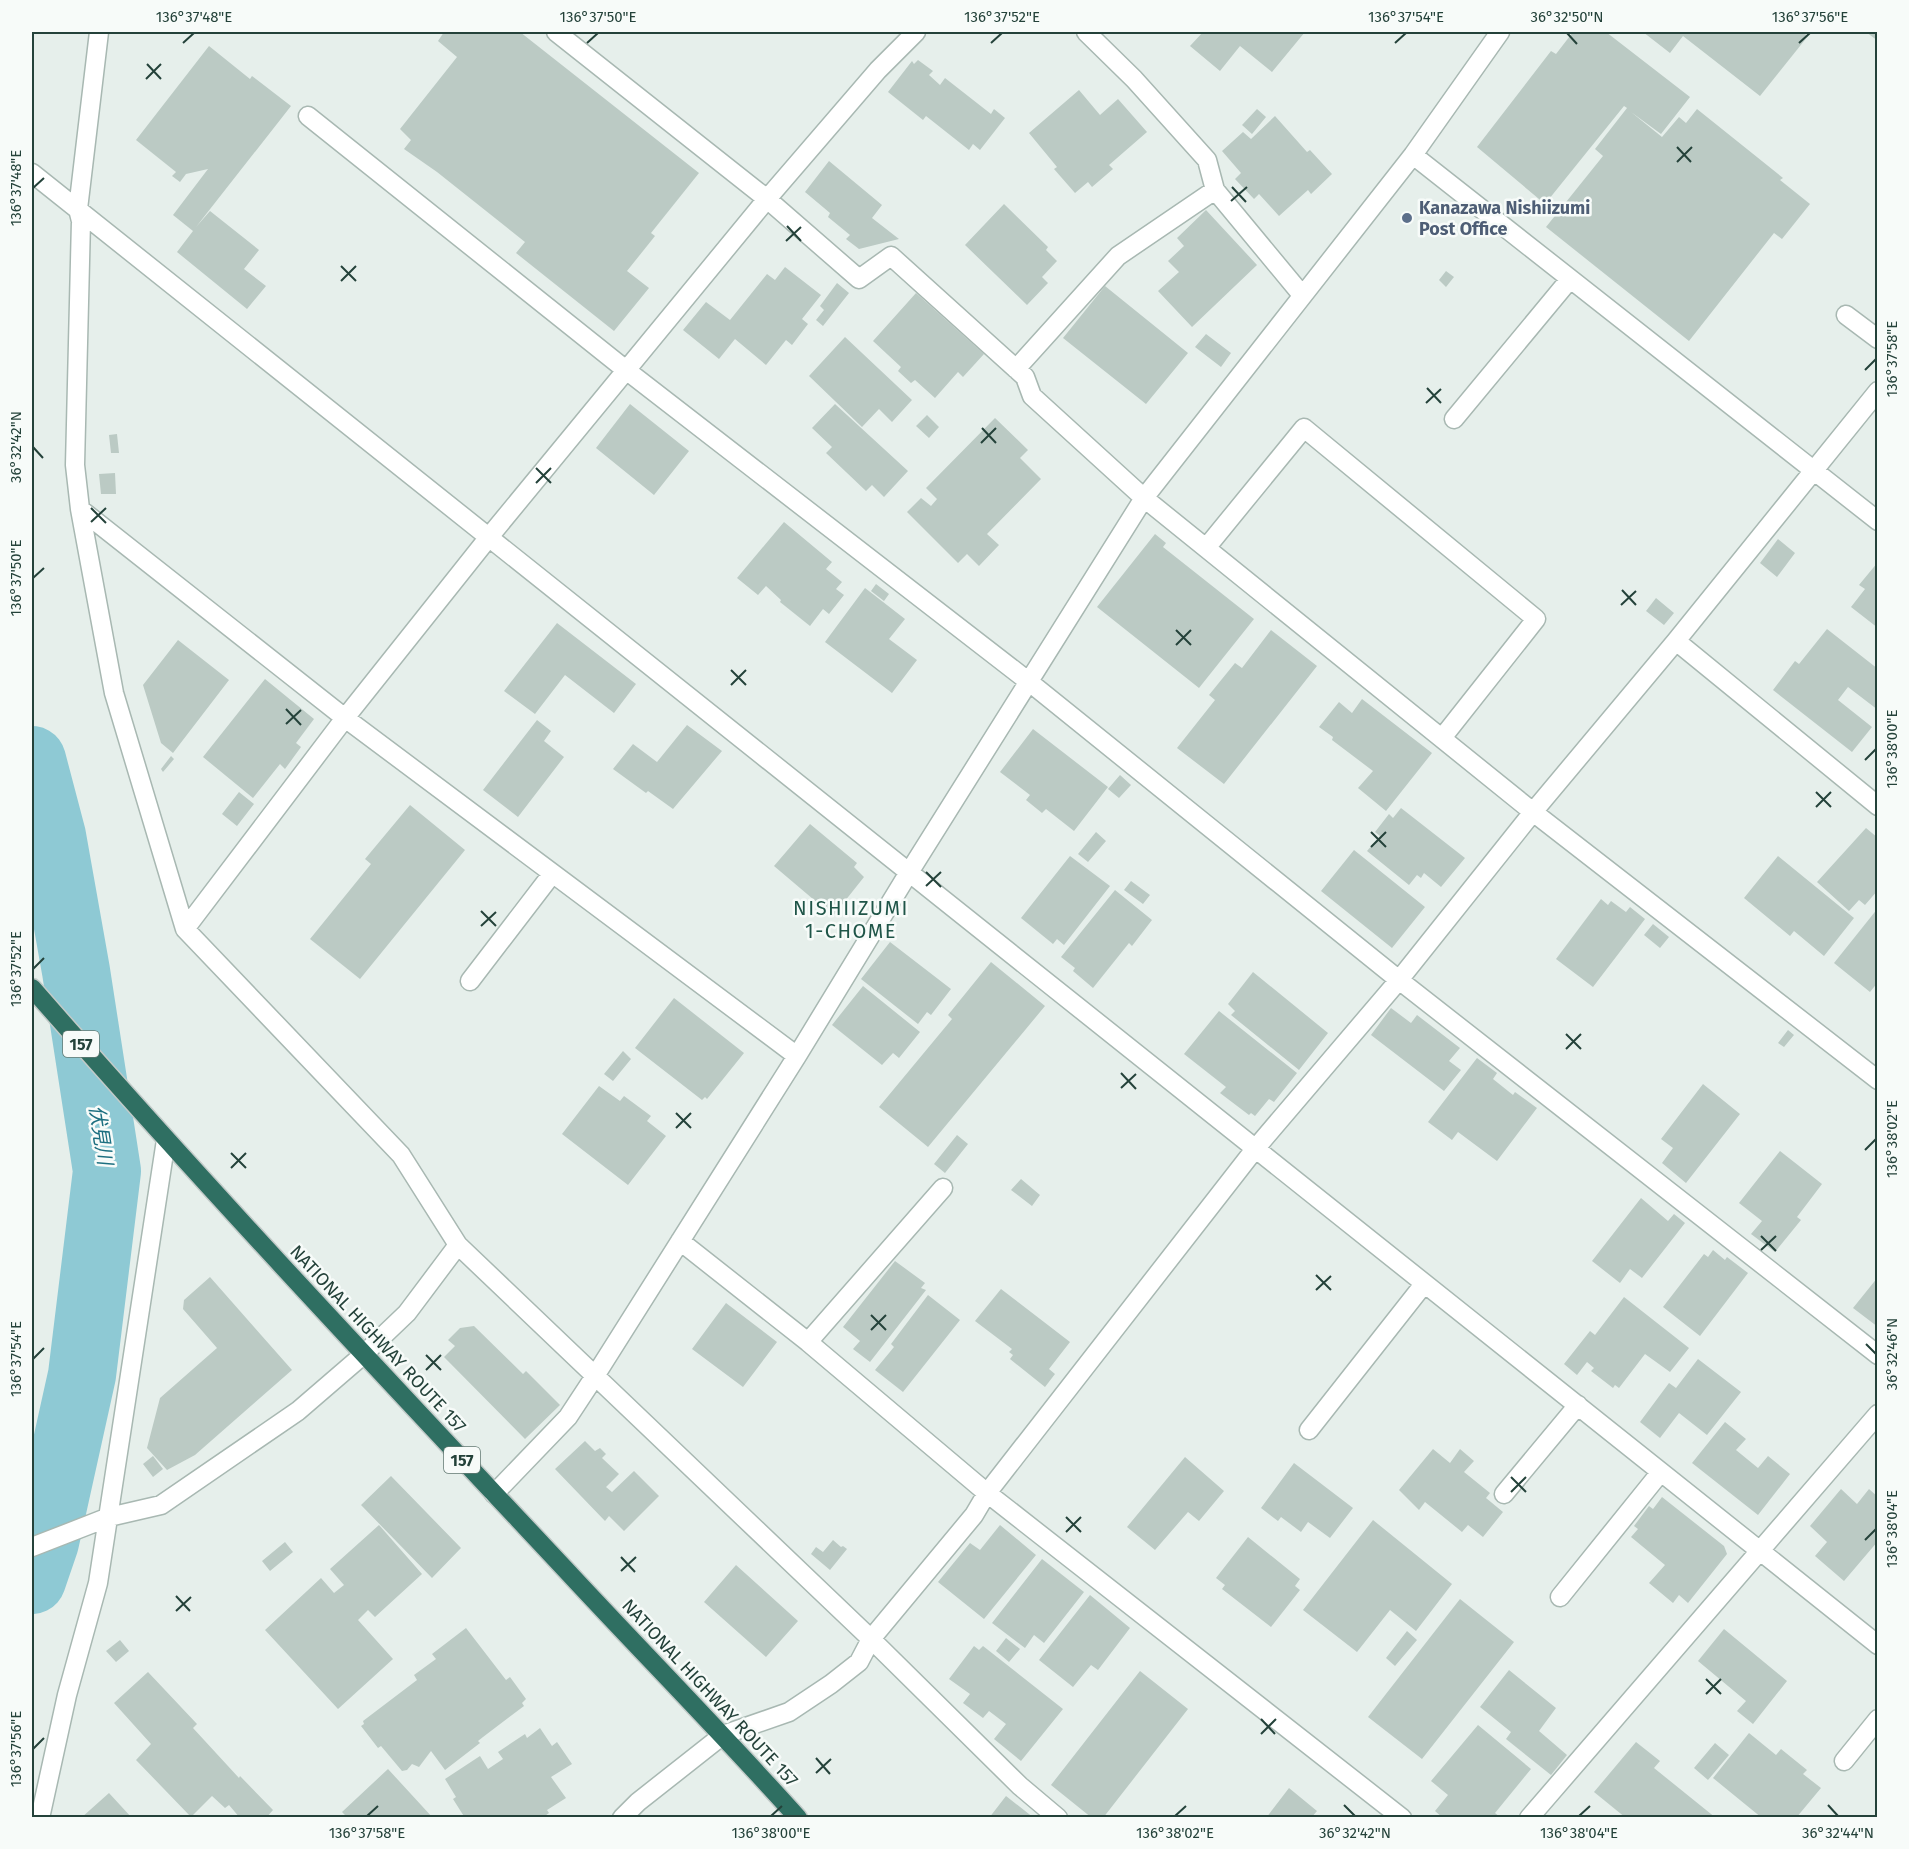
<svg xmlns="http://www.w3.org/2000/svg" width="1909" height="1849" font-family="'Fira Sans','Noto Sans JP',sans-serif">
<rect width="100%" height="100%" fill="#e6efeb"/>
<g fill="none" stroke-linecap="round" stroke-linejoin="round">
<path stroke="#8ec9d4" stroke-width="68" d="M32,760L52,836L76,971L107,1171L82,1375L45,1542L32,1580"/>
</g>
<path fill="#bbcac4" d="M444,32H520L699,173L651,233L655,236L627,271L649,288L614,331L516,253L525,242L437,172L404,149L411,140L400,129L457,57L438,41Z
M1203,32H1305L1272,72L1240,46L1220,71L1190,46Z
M1573,32H1606L1690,97L1661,134L1631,112L1662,137L1679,117L1686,123L1697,109L1783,178L1780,180L1810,204L1782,239L1774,233L1689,341L1546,227L1603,156L1595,149L1627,108L1624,106L1545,204L1477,147L1551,51L1556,54Z
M1643,32H1802L1808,36L1760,96L1683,36L1670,53Z
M1866,32H1878V41Z
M209,46L250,79L252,76L291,106L196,227L210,211L259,250L244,269L266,286L247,309L177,252L193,231L173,215L208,169L186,174L180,182L172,176L176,172L136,140Z
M918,60L933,71L929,75L940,85L945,78L991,114L994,109L1005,118L980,150L973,144L969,150L926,116L923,120L888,92L912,61L914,64Z
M1079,90L1100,115L1118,99L1147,132L1109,165L1113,169L1092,187L1088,182L1075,193L1054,169L1057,167L1029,133Z
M1257,109L1266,117L1252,134L1242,125Z
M1275,116L1307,152L1310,150L1332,174L1311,194L1308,190L1279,216L1259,194L1254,199L1235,179L1241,173L1222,151L1243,132L1251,139Z
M829,161L882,205L872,218L899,239L859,249L846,239L850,235L828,217L830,213L805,192Z
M1004,204L1048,247L1046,250L1057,261L1042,277L1048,283L1027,305L965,245Z
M1206,210L1257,265L1192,327L1158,291L1179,272L1168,261L1184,246L1177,238Z
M785,267L821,295L802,319L808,324L792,345L786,340L766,365L735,339L719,359L683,330L706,302L730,320L767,274L775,280Z
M1446,271L1454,277L1446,287L1439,280Z
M837,283L849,293L823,326L816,320L824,310L820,306Z
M1105,286L1188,353L1146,404L1063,338Z
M916,293L984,354L963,377L958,372L935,398L915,380L911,383L898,371L901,367L873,341Z
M1206,334L1231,353L1221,367L1195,347Z
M845,337L912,400L892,422L879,409L862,427L809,376Z
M630,404L689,451L654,495L596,448Z
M835,404L908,471L884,497L872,485L866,491L826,453L832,447L812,428Z
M927,415L939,427L929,438L916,426Z
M995,418L1028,450L1020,458L1041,479L987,534L999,545L979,566L967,554L958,563L907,512L921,498L931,506L937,499L926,488Z
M117,434L119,453H111L109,435Z
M115,473L116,494H101L99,474Z
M784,522L832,562L826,569L842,582L836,589L844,595L829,614L823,609L810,626L780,602L781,600L766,586L758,595L737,578Z
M1155,534L1166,543L1163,547L1254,619L1199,688L1097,607Z
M1778,539L1795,553L1777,577L1760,563Z
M1878,562V628L1851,607L1865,589L1859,585Z
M876,584L889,594L884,601L871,591Z
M865,588L905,619L889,639L917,660L892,693L825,642Z
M1656,598L1674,613L1664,625L1646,611Z
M557,623L636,684L614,713L565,675L535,714L504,691Z
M1827,629L1878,669V710L1848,687L1838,700L1872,727L1852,752L1773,690L1795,661L1799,664Z
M1271,630L1317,666L1224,784L1177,748L1215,700L1209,695L1235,663L1242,668Z
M178,640L229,680L173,753L161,743L143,685Z
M265,679L314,719L296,743L301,747L285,769L280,764L253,798L203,757Z
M1362,699L1432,753L1386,811L1358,788L1373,771L1332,740L1333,737L1319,727L1339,702L1352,713Z
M537,720L551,731L544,741L564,757L518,817L483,790Z
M687,725L722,751L673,809L648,791L646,793L613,769L633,744L657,762Z
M1033,729L1108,787L1074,831L1046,809L1042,813L1026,800L1030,795L1000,772Z
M171,756L174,759L163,772L161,769Z
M1120,775L1131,785L1119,798L1108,789Z
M239,792L254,804L237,826L222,814Z
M410,805L465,850L360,979L310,939L371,864L365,859Z
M1401,808L1465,858L1441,887L1424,873L1421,878L1417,875L1409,885L1367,851L1380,836L1375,832L1389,814L1393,818Z
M810,824L857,863L854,867L864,877L833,916L774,866Z
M1866,828L1878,838V890L1865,905L1859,900L1849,911L1817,882Z
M1096,832L1106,841L1088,862L1078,854Z
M1354,850L1425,907L1392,948L1321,891Z
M1070,856L1110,886L1064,945L1057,939L1053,944L1021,918Z
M1778,856L1854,918L1824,956L1794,931L1790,936L1744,898Z
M1131,881L1150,895L1143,904L1124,890Z
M1115,890L1152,920L1132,946L1129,943L1093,988L1073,971L1075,968L1061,957Z
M1601,899L1608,905L1611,901L1626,912L1630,907L1645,919L1593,987L1556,959Z
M1878,908V982L1870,992L1834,963Z
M1653,924L1669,937L1660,948L1644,935Z
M890,942L951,989L931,1015L927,1012L918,1024L861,979Z
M991,962L1045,1006L928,1147L879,1107L952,1019L948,1015Z
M1253,972L1328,1033L1299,1070L1231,1015L1235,1011L1228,1004Z
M863,986L920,1032L899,1058L893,1053L882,1065L832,1025Z
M674,998L744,1053L707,1099L705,1097L702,1100L635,1048Z
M1391,1008L1411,1023L1417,1015L1460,1048L1449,1061L1461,1070L1444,1091L1371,1035Z
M1219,1011L1297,1073L1274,1102L1269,1099L1255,1116L1251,1113L1249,1115L1220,1093L1226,1087L1184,1054Z
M1788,1030L1794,1035L1784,1047L1778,1043Z
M623,1051L631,1059L613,1081L604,1074Z
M1477,1058L1497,1073L1493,1079L1513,1095L1515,1092L1537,1108L1497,1161L1458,1132L1452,1140L1428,1122Z
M1703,1084L1740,1114L1686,1183L1662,1163L1673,1148L1661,1139Z
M599,1086L620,1101L624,1096L651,1116L647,1121L666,1136L628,1185L562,1134Z
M957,1135L968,1144L945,1173L934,1164Z
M1780,1151L1822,1184L1797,1217L1801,1220L1775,1252L1751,1234L1762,1221L1739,1203Z
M1021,1179L1040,1195L1032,1206L1011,1190Z
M1641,1198L1668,1221L1674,1214L1685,1223L1642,1278L1630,1269L1620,1283L1592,1261Z
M1713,1250L1725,1260L1727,1257L1748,1273L1700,1336L1663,1307L1704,1254L1708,1257Z
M895,1261L925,1283L921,1288L926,1290L870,1362L853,1349L860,1341L843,1327Z
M210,1277L292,1370L195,1455L167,1470L147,1448L160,1398L217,1348L183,1309L184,1300Z
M1878,1277V1327L1853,1308Z
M1001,1289L1070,1342L1049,1369L1055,1374L1045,1387L1010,1359L1013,1355L1009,1352L1012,1349L975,1321Z
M928,1295L960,1320L903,1392L875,1370L894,1347L891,1344Z
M1624,1297L1689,1348L1670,1372L1645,1354L1619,1388L1615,1385L1613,1388L1591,1371L1594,1368L1587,1362L1577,1375L1564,1364L1590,1331L1595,1335Z
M726,1303L777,1342L743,1387L692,1349Z
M474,1326L523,1374L526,1371L560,1405L525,1439L444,1357L455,1346L448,1340L460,1328Z
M1698,1359L1741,1392L1707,1435L1679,1413L1660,1438L1640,1422L1669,1383L1676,1388Z
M1725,1422L1746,1439L1736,1450L1758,1468L1768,1456L1790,1474L1758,1515L1692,1463Z
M585,1441L595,1451L600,1448L606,1454L602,1458L619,1474L606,1487L612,1492L634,1471L659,1496L624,1531L609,1516L605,1521L555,1469Z
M1433,1449L1450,1463L1460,1449L1474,1461L1464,1472L1490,1493L1486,1498L1503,1512L1483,1537L1468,1525L1462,1532L1425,1502L1419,1510L1399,1490Z
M153,1456L163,1469L153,1477L143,1464Z
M1185,1457L1224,1491L1199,1521L1188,1512L1155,1550L1127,1527Z
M1294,1463L1353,1508L1330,1538L1308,1522L1301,1532L1281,1517L1278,1521L1261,1508Z
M391,1476L461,1548L432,1578L361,1505Z
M1841,1489L1857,1504L1869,1489L1878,1497V1541L1844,1581L1815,1556L1827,1542L1810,1526Z
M1662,1497L1724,1546L1727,1554L1688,1603L1679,1595L1673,1603L1649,1583L1665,1565L1631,1537L1638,1529L1634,1526L1649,1506L1653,1509Z
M1373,1520L1452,1584L1416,1631L1390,1610L1357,1652L1303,1610Z
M379,1525L422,1574L375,1617L368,1610L358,1620L393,1659L338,1709L265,1630L321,1578L334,1593L344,1585L330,1569Z
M1000,1525L1036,1555L984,1619L938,1582L970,1543L980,1550Z
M1248,1537L1300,1579L1295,1586L1300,1590L1271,1627L1222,1589L1225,1585L1216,1578Z
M833,1540L841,1547L843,1546L847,1549L830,1570L811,1554L816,1547L823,1552Z
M285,1542L293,1552L270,1571L262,1561Z
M1042,1559L1084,1592L1044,1643L1034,1635L1025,1648L992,1623Z
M736,1565L798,1621L766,1657L704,1602Z
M1090,1595L1130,1628L1098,1670L1091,1665L1073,1687L1039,1660Z
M1460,1599L1514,1642L1422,1759L1368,1717Z
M466,1628L506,1680L510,1677L526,1699L522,1703L524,1706L483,1737L478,1741L480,1743L445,1770L431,1751L419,1767L412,1764L407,1770L402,1771L381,1746L378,1748L361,1726L364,1724L363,1721L417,1680L414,1675L436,1659L432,1654Z
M1724,1629L1787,1681L1753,1724L1737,1711L1746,1701L1698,1661Z
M1407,1631L1417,1640L1395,1666L1386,1658Z
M1006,1638L1020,1649L1009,1662L996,1651Z
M120,1640L129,1651L116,1662L106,1651Z
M974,1646L979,1650L983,1646L1063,1709L1021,1761L994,1739L1006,1724L989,1711L983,1718L963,1703L970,1694L949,1679Z
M1509,1670L1556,1708L1539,1731L1567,1755L1551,1775L1506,1739L1511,1732L1480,1707Z
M1140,1671L1188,1709L1103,1818H1092L1051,1785Z
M148,1672L197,1724L193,1728L239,1778L240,1776L273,1810L266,1818H240L229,1805L225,1808L212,1796L191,1817L136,1760L151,1744L114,1703Z
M1478,1725L1531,1769L1495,1813L1501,1818H1443L1435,1811L1448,1795L1431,1781Z
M540,1728L552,1746L557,1742L572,1764L551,1777L566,1798L547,1810L549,1813L542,1818H465L453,1799L456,1797L445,1779L480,1756L488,1769L503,1759L498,1752L525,1734L527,1738Z
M1749,1733L1776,1755L1781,1749L1807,1770L1803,1774L1821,1788L1796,1818H1762L1713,1778Z
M1636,1742L1660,1761L1654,1768L1716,1818H1626L1594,1792Z
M1715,1743L1729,1755L1708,1780L1694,1768Z
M388,1769L433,1818H348L342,1812Z
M1289,1788L1317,1811L1311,1818H1266Z
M109,1793L132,1818H81Z
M1006,1796L1034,1818H989Z"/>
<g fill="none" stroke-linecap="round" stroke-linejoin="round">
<defs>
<path id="minor" d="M99,32L78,209L81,221L75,465L80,509L114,693L185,929
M556,32L767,199L859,279L891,256L1025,377L1032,396L1144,498L1533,812L1878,1080
M916,32L878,70L767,199L489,537L345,718L185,929L401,1155L458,1245L871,1639L1020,1786L1058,1818
M1086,32L1134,79L1207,160L1215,190L1302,295
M308,116L626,370L1028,681L1399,980L1878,1355
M1413,155L1878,521
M32,173L1878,1645
M1846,315L1878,339
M1016,369L1118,256L1215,190
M1454,419L1570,279
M80,509L345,718L797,1056
M1206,548L1304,428L1536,619L1442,738
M1676,641L1878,806
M470,981L552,874
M680,1241L808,1342L987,1493L1402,1818
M808,1342L943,1188
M1309,1430L1424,1284
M494,1494L568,1417L595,1376L797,1056L908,874L1144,498L1413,155L1500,32
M1504,1494L1578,1405
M32,1547L109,1517L161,1505L298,1411L363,1355L407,1313L458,1245
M1560,1597L1660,1473
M1844,1761L1878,1719
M40,1818L67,1695L98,1583L166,1140
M622,1818L638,1802L723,1735L789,1712L831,1684L859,1662L871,1639L974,1515L987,1493L1255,1149L1399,980L1533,812L1676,641L1878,391
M1529,1818L1878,1414"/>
<path id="highway" d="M32,988C205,1186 385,1377 565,1569C642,1652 722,1733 798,1818"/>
</defs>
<use href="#minor" stroke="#a8b8b2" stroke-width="21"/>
<use href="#highway" stroke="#c2cac8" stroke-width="21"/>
<use href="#minor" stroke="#fff" stroke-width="18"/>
<use href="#highway" stroke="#2f6f62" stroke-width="18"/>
</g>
<path fill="none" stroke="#24423a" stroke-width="2" d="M1567,33L1577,44M183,43L194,33M587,43L598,33M991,43L1002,33M1395,43L1406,33M1799,43L1810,33M147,64L161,79M146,79L161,64M1677,147L1691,162M1677,162L1692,147M1232,187L1246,202M33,188L44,178M1231,201L1247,187M787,226L801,241M786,241L801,227M341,266L356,281M341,281L356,266M1865,370L1876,359M1427,388L1441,403M1426,403L1441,389M982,428L996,443M981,443L996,428M33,447L43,458M536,468L551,483M536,483L551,468M91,508L106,523M91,522L106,508M33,578L44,568M1622,590L1636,605M1621,605L1636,591M1176,630L1191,645M1176,645L1191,630M731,670L746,685M731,685L746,670M286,709L301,725M286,724L301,710M1865,760L1876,749M1816,792L1831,807M1816,807L1831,792M1371,832L1386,847M1371,847L1386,832M926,872L941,887M926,886L941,872M481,911L496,926M481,926L496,912M33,969L44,958M1566,1034L1581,1049M1566,1049L1581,1034M1121,1073L1136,1089M1121,1088L1136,1074M676,1113L691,1128M676,1128L691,1113M1865,1150L1876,1139M231,1153L246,1168M231,1168L246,1153M1761,1236L1776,1251M1761,1250L1776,1236M1316,1275L1331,1290M1316,1290L1331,1276M871,1315L886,1330M871,1330L886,1315M1866,1344L1876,1354M426,1355L441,1370M33,1359L44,1348M426,1370L441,1355M1511,1477L1526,1492M1511,1492L1526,1477M1066,1517L1081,1532M1066,1532L1081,1517M1865,1540L1876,1529M621,1557L635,1572M621,1571L636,1557M176,1596L190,1611M176,1611L191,1597M1706,1679L1721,1694M1706,1694L1721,1679M1261,1719L1275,1734M1261,1734L1276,1719M33,1749L44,1738M816,1758L830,1774M816,1773L831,1759M1344,1805L1355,1816M1828,1805L1838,1816M367,1816L378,1806M771,1816L782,1806M1175,1816L1186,1806M1579,1816L1590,1806"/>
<circle fill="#5c6f8a" stroke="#f7fbf9" stroke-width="2" cx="1407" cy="218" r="6"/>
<g text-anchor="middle" stroke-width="5" stroke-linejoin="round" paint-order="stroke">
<g fill="#f7fbf9" stroke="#637a73" stroke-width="1.5">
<rect x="63" y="1031" width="36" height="26" rx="4.5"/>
<rect x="444" y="1447" width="36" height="26" rx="4.5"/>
</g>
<g font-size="16" font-weight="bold" fill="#24423a">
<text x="81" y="1050">157</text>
<text x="462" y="1466">157</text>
</g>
<g font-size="18" font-weight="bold" fill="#4e5e75" stroke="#f7fbf9" text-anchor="start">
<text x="1419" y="214">Kanazawa Nishiizumi<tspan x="1419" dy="21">Post Office</tspan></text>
</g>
<g font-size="18" fill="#24423a" stroke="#f7fbf9">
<text transform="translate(378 1339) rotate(47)" y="6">NATIONAL HIGHWAY ROUTE 157</text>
<text transform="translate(710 1693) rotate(47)" y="6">NATIONAL HIGHWAY ROUTE 157</text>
</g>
<g font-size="20" letter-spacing="1.5" fill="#1f5548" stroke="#f7fbf9">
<text x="851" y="915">NISHIIZUMI<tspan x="851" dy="23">1-CHOME</tspan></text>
</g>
<g font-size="20" font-style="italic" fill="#1c6f80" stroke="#f7fbf9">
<text transform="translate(101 1135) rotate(81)" y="7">伏見川</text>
</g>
</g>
<rect width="1909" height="1849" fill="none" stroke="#f7fbf9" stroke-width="66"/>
<rect x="33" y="33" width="1843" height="1783" fill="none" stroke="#24423a" stroke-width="2"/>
<g font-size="15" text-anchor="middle" fill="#24423a">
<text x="194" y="22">136°37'48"E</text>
<text x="598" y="22">136°37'50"E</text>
<text x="1002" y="22">136°37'52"E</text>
<text x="1406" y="22">136°37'54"E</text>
<text x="1567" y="22">36°32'50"N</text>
<text x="1810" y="22">136°37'56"E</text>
<text transform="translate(16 188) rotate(-90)" y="5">136°37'48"E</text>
<text transform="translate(1892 359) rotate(-90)" y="5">136°37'58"E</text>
<text transform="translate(16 447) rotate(-90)" y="5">36°32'42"N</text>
<text transform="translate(16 578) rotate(-90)" y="5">136°37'50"E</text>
<text transform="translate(1892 749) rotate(-90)" y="5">136°38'00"E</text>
<text transform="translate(16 969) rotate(-90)" y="5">136°37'52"E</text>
<text transform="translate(1892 1139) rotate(-90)" y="5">136°38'02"E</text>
<text transform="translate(1892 1354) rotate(-90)" y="5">36°32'46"N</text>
<text transform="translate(16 1359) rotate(-90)" y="5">136°37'54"E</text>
<text transform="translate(1892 1529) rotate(-90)" y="5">136°38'04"E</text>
<text transform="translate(16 1749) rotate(-90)" y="5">136°37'56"E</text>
<text x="367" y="1838">136°37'58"E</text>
<text x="771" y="1838">136°38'00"E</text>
<text x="1175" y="1838">136°38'02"E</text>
<text x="1355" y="1838">36°32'42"N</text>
<text x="1579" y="1838">136°38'04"E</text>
<text x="1838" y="1838">36°32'44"N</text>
</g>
</svg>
